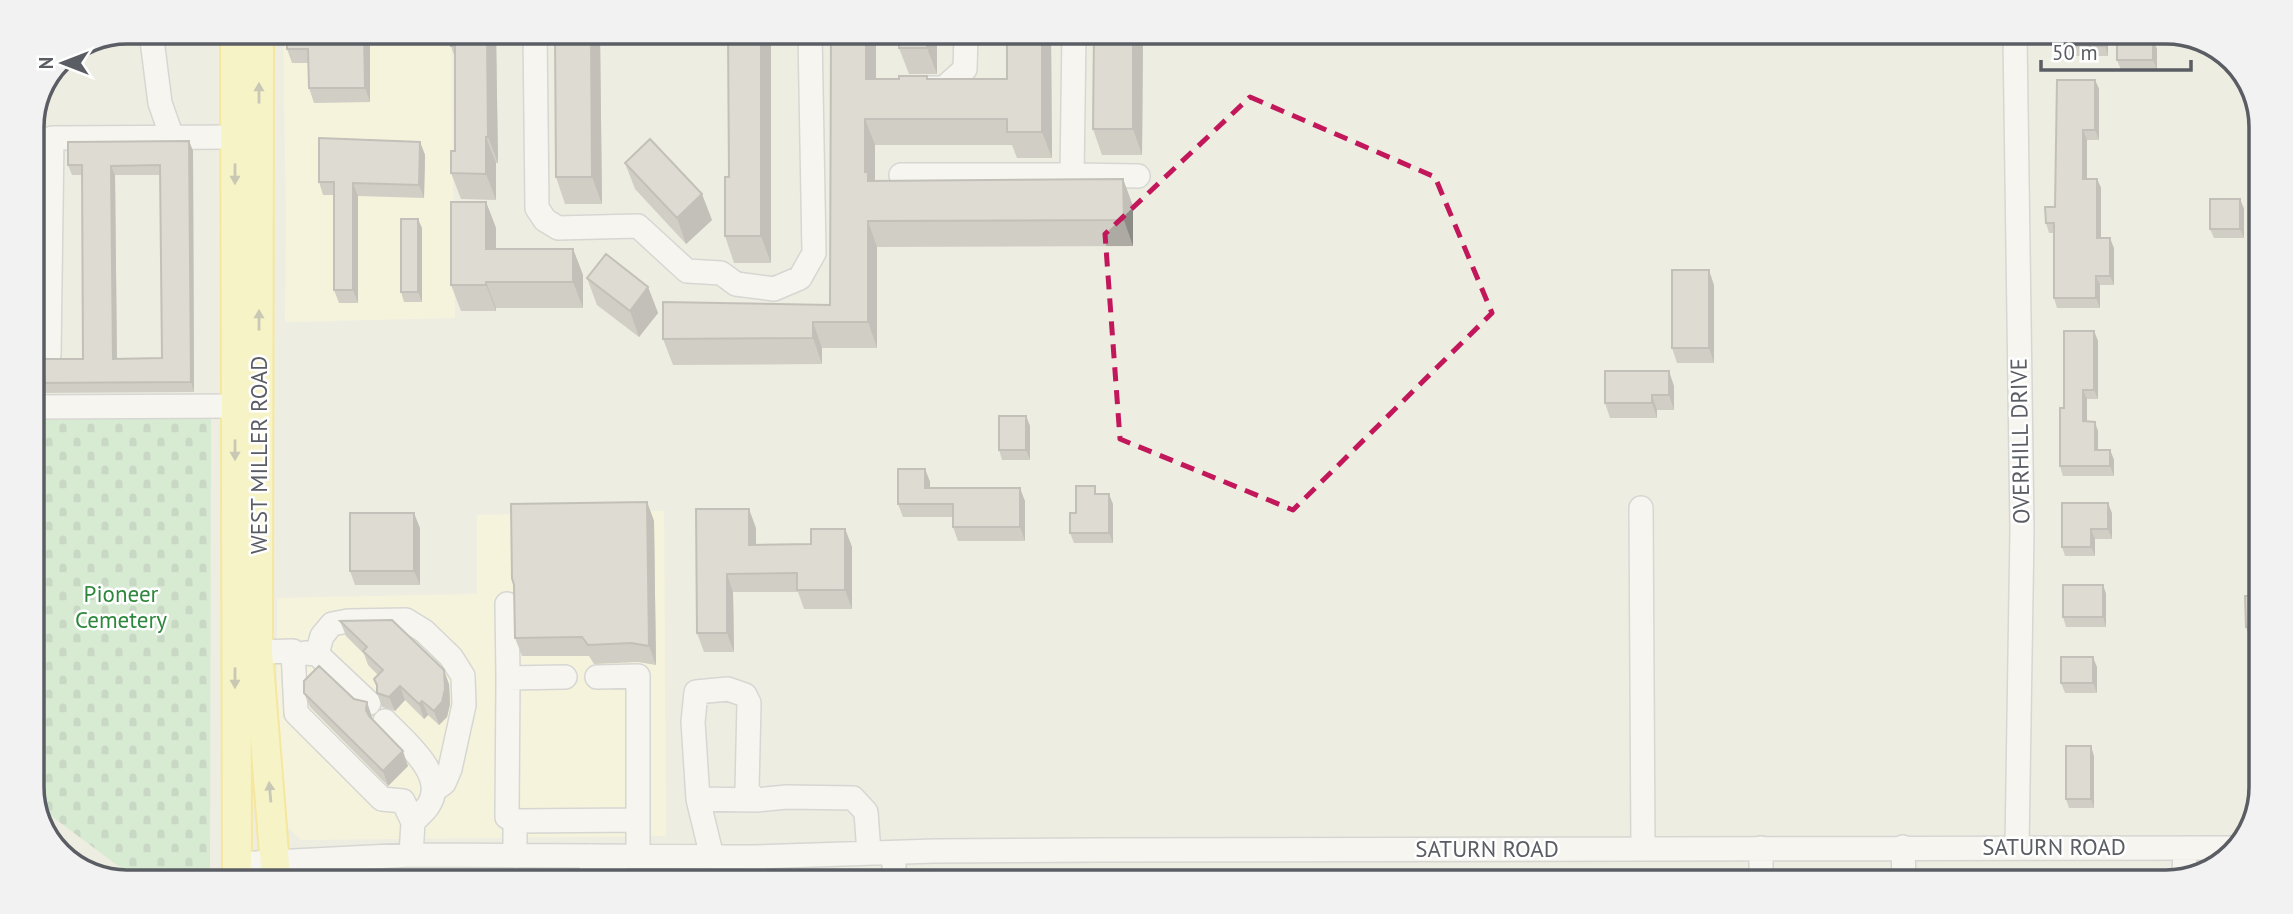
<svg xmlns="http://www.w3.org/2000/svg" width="2293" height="914" font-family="'PT Sans',sans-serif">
<defs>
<pattern id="cemetery-stones" width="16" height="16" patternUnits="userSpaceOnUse" patternTransform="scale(1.75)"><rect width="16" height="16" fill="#bbe8c0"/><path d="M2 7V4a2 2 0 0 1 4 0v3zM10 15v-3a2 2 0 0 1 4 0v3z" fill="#9bbfa0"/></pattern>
</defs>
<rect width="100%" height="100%" fill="#eeede1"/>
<path fill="#fffad5" d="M283,32H451L455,318L285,322L286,220Z
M664,511L666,836L301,840L277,817V598L477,594V515Z
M491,876L621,879L305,878V877Z"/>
<path fill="url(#cemetery-stones)" d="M211,416L210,878L133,877L35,804L32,794V420Z"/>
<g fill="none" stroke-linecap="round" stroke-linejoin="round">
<defs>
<path id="minor" d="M151,32L160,103L172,137
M535,33L537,208L545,220L558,228L638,226L687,271L721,273L736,284L774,289L800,278L814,253L810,33
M2015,36L2022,530L2017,847
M927,88H944L965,69L966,34
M901,175H1072L1074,34
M1072,175L1138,176
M32,356L49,355L52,138L235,137
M32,407L235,406
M1641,508L1643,848
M507,604L508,678
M258,652L293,651L296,713L382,799L403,801L413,822L411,855
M305,653L317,654L369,703
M317,654L322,636L332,624L348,621L406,620L424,631L451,657L463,676L464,705L450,769L444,783L433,791
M597,677L638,676V856
M385,721C404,741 449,776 428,806C424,812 417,817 413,822
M698,799L756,800
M515,821L638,820
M1903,847L1904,882
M1761,848V881
M894,853V879
M515,856V821L507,817L508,678L565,677
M591,856V879
M614,856V879
M712,857L698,799L693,722L696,692L728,689L745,695L749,703L747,790L756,800L787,797L853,798L866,812L869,853
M754,857L755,879
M236,864L411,855L754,857L934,851L1099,850L2234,848
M2184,877L2185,849"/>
<path id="major" d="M235,32L237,878
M259,32L258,652L276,878"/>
</defs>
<use href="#minor" stroke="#b9bbc1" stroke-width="26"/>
<use href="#major" stroke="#fcdf4c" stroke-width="32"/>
<use href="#minor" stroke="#fff" stroke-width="23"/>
<use href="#major" stroke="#fffba5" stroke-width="28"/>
</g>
<path fill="#adaaa3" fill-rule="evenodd" d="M451,32H496L498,163H496V200L461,199L451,173L455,151V58L451,46Z
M552,33H600L602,204H565L556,177L555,37H553Z
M771,33V263H734L725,236L729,177Z
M831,33L937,34V74H909L899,48V44H876V79H1007V34H1051L1052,158H1017L1012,145H875V181L1123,179L1133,206V246L877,247V348H822V364L673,365L663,339L830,305Z
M1094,34H1143L1142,155H1102L1093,129Z
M2108,36V56H2065L2061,46Z
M2153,39L2157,49V70H2121L2117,60Z
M370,40V102L314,103L309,88V63H292L287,49Z
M2095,80L2099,89V140H2087V179H2097L2101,188V238L2114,248V285H2100V308H2057L2054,298V233H2049L2046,223L2055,207Z
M189,141L193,151L194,392L32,393V359H83L82,175H72L68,165ZM115,175H160L162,358L117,359Z
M420,142L425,155L424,198L358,196V303H339L334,290V195H323L319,182Z
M625,163L712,220L686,244L635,189Z
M2240,199L2244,209V238H2214L2210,229Z
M486,202L496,228V249H573L583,275V308H496V311H461L451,285Z
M422,228V302H404L401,292Z
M587,278L648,287L658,313L639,337L597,305Z
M1714,285V363H1677L1672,348Z
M2094,331L2098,341V399H2087V421L2098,431V450H2110L2114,460V476H2063L2060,466L2064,408Z
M1674,386V410H1657V418H1610L1605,403Z
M1026,416L1030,426V460H1002L999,450Z
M925,469L930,482V488L1025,501V541H958L953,527V517H903L898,504Z
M1098,494L1113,504V543H1074L1070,533L1076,513Z
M647,502L654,521L656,665L638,662L594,664L589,656H522L515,638Z
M696,509L756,528V544H811L845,529L852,547V609H804L798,592H733L734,652H704L697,633Z
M2112,513V539H2095V556H2065L2062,547Z
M420,528V585H355L350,571Z
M2103,585L2106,594V627H2066L2063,617Z
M2258,596V637H2249L2246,627Z
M340,621L449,684L450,704L447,717L439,725L428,715L424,719L405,700L395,711L382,707L377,693V688L374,679L378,675L368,665L364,654L346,636Z
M2097,667V693H2065L2061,683Z
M304,693L372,717V718L408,766L388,786L310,707Z
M2094,756V808H2069L2066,799Z"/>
<path fill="#8d8b85" d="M364,32H367L370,40V102L365,88Z
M487,32H496L498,163L488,137Z
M591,33H600L602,204L592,177Z
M761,33H771V263L761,236Z
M866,33H872L876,44V106L866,79Z
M927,33L937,34V74L927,48Z
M1042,34H1051L1052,158L1042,132Z
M1133,34H1143L1142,155L1133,129Z
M2105,36H2108V56L2105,46Z
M2153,39L2157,49V70L2153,60Z
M2095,80L2099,89V140L2095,130Z
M865,119L875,145V192L877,207L865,172Z
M2083,130L2087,140V188L2083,179Z
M486,137L496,163V200L486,174Z
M189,141L193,151L194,392L191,382Z
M420,142L425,155L424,198L419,185Z
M111,166L115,175L117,369L113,359Z
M1123,179L1133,206V246L1124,220Z
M2097,179L2101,188V248L2097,238Z
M353,183L358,196V303L353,290Z
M702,194L712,220L686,244L677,218Z
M2240,199L2244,209V238L2240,229Z
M486,202L496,228V275L486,249Z
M418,219L422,228V302L418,292Z
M868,221L877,247V348L868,322Z
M2110,238L2114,248V285L2110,276Z
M573,249L583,275V308L573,282Z
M1709,270L1714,285V363L1709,348Z
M2096,276L2100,285V308L2096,298Z
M486,282L496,308V311L486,285Z
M648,287L658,313L639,337L630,311Z
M813,322L822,348V364L813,338Z
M2094,331L2098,341V399L2094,390Z
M1669,371L1674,386V410L1669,395Z
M2083,390L2087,399V431L2083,421Z
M1652,395L1657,410V418L1652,403Z
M1026,416L1030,426V460L1026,450Z
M2095,422L2098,431V460L2095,450Z
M2110,450L2114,460V476L2110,466Z
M925,469L930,482V501L925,488Z
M1020,488L1025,501V541L1020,527Z
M1109,494L1113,504V543L1109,533Z
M647,502L654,521L656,665L649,646Z
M2108,503L2112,513V539L2108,529Z
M749,509L756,528V563L749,545Z
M414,513L420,528V585L414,571Z
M845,529L852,547V609L845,590Z
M2091,529L2095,539V556L2091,547Z
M727,574L733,592L734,652L727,633Z
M2103,585L2106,594V627L2103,617Z
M2093,657L2097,667V693L2093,683Z
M444,670L449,684L450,704L447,717L439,725L434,711Z
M400,686L405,700L395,711L389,697Z
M422,701L428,715L424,719L419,704Z
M367,702L372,717L371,724L366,710Z
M2091,746L2094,756V808L2091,799Z
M403,751L408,766L388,786L383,771Z"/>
<path fill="#c9c6be" stroke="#8d8b85" stroke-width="2" fill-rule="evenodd" d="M287,32H364L365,88H309L308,49H287Z
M451,32H487L488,137H486V174L451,173V151H455V46H451Z
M555,33H591L592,177H556Z
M728,33H761V236H725V177H729Z
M831,33H866V79H899V76H927V79H1007V34H1042V132H1007V119H865V172H868V181L1123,179L1124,220L868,221V322H813V338L663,339V302L830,305Z
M899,33H927V48H899Z
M1094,34H1133V129H1093Z
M2061,36H2105V46H2061Z
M2117,39H2153V60H2117Z
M2057,80H2095V130H2083V179H2097V238H2110V276H2096V298H2054V223H2046L2045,207H2055Z
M319,138L420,142L419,185L353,183V290H334V182H319Z
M650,139L702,194L677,218L625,163Z
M189,141L191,382L32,383V359H83L82,165H68V142ZM160,165L162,358L113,359L111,166Z
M2259,157H2261V185H2259Z
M2210,199H2240V229H2210Z
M451,202H486V249H573V282H486V285H451Z
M401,219H418V292H401Z
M606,254L648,287L630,311L587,278Z
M1672,270H1709V348H1672Z
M2064,331H2094V390H2083V421L2095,422V450H2110V466H2060V408H2064Z
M1605,371H1669V395H1652V403H1605Z
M999,416H1026V450H999Z
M898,469H925V488H1020V527H953V504H898Z
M1076,486H1095V494H1109V533H1070V513H1076Z
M647,502L649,646L631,643L588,645L582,637L515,638L514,585L512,578L511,504Z
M2062,503H2108V529H2091V547H2062Z
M696,509H749V545L811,544V529H845V590H797V573L727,574V633H697Z
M350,513H414V571H350Z
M2063,585H2103V617H2063Z
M2245,596H2258V627H2246Z
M392,620L444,670L445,689L442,702L434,711L422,701L419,704L400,686L389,697L377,693V685L374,679L383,670L363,651L367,647L340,621Z
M2061,657H2093V683H2061Z
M319,666L354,699L367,702L366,710L369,716L403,751L383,771L304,693V681Z
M2066,746H2091V799H2066Z"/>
<defs><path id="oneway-solid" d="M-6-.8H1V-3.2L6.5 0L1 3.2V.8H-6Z" transform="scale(1.75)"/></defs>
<g fill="#9c9c7d">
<use href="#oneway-solid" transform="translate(259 93) rotate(-90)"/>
<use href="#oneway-solid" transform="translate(235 174) rotate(90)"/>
<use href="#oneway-solid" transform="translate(259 320) rotate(-90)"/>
<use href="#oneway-solid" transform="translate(235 450) rotate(90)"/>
<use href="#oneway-solid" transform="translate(235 678) rotate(90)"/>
<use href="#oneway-solid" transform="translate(270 792) rotate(-95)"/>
</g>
<path d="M0 0H2293V914H0ZM1250,97L1435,177L1492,313L1293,510L1120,439L1105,234Z" fill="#eeede1" fill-opacity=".55" fill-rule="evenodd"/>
<path fill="none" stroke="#c2185b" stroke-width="5" stroke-dasharray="14 9" stroke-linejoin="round" d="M1250,97L1435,177L1492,313L1293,510L1120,439L1105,234Z"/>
<g text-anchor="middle" stroke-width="5" stroke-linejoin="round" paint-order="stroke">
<g font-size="23" fill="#5a5d63" stroke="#fff">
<text transform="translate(2020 441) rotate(-91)" y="8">OVERHILL DRIVE</text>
<text transform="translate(259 455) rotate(-90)" y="8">WEST MILLER ROAD</text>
<text x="2054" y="855">SATURN ROAD</text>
<text x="1487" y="857">SATURN ROAD</text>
</g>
<g font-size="23" fill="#2e873c" stroke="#fff">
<text x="121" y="602">Pioneer<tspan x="121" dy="26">Cemetery</tspan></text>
</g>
</g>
<path d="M0 0H2293V914H0ZM127 44H2166A83 83 0 0 1 2249 127V787A83 83 0 0 1 2166 870H127A83 83 0 0 1 44 787V127A83 83 0 0 1 127 44Z" fill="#f2f2f3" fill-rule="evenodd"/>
<path fill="none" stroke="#5a5d63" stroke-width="3.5" d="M127 44H2166A83 83 0 0 1 2249 127V787A83 83 0 0 1 2166 870H127A83 83 0 0 1 44 787V127A83 83 0 0 1 127 44Z"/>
<g transform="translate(63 63) rotate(270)" stroke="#ffffff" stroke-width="5" paint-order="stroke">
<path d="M0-5L12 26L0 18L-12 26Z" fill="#5a5d63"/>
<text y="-10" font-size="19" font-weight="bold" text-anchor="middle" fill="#5a5d63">N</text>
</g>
<path d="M2041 60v10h150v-10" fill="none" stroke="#5a5d63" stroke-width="3.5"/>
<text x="2052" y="60" font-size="21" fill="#5a5d63" stroke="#ffffff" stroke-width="5" paint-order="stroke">50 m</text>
</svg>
